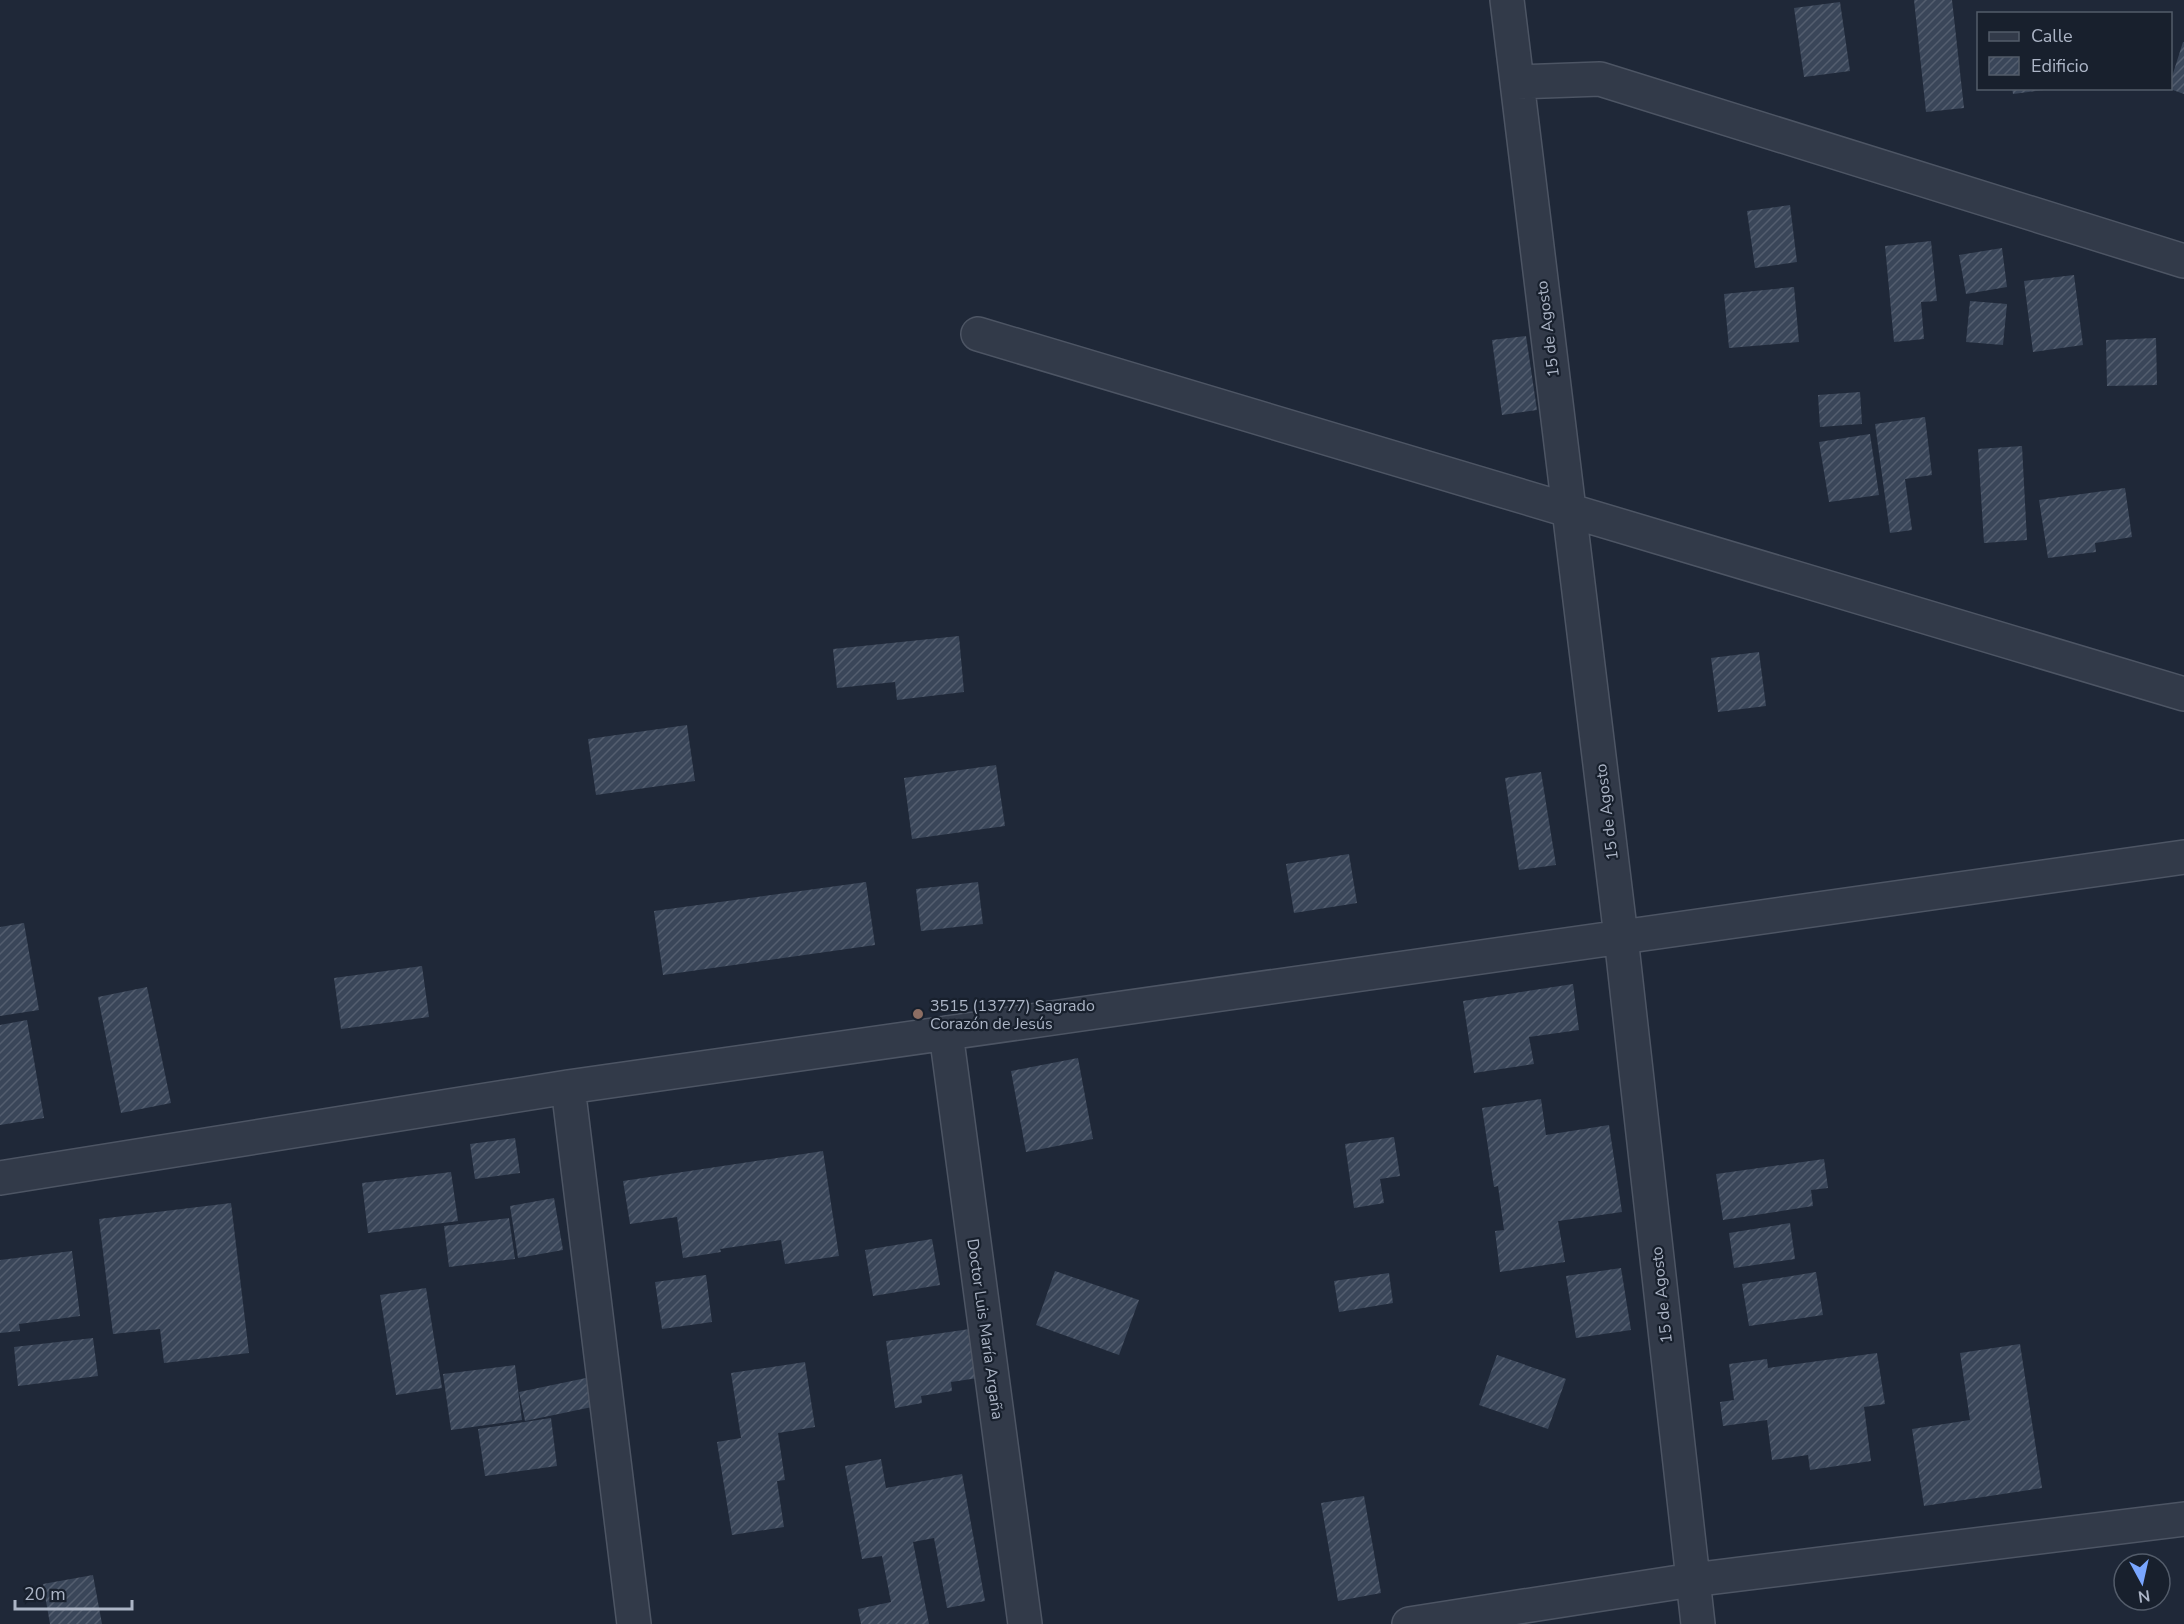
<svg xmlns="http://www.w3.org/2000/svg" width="2184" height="1624" font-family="'Nunito Sans',sans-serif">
<defs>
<pattern id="building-hatch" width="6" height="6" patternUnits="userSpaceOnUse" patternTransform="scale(1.5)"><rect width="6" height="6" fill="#3a4659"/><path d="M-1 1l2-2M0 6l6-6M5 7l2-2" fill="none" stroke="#545e6f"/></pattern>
</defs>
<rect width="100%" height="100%" fill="#1f2838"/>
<path fill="url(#building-hatch)" d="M1914,0H1952L1964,108L1926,112Z
M1840,2L1850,71L1804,77L1794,8Z
M2183,42H2184V94L2170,89V83Z
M2012,88H2044V90L2013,94Z
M1790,205L1797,262L1755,268L1747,211Z
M1931,241L1937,301L1921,302L1924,339L1894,342L1885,246Z
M2002,248L2007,287L1966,294L1959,255Z
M2074,275L2083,345L2033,352L2024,281Z
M1794,287L1799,342L1729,348L1724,294Z
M1970,301L2007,304L2003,345L1966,342Z
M1526,336L1537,410L1502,415L1492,340Z
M2156,338L2157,385L2107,386L2106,340Z
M1860,392L1862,424L1820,427L1818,395Z
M1925,417L1932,475L1905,479L1912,530L1890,533L1875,424Z
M1870,434L1879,495L1829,502L1819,442Z
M2022,446L2027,540L1984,543L1978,449Z
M2125,488L2132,537L2095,543L2096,552L2048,558L2039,500Z
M959,636L964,692L897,700L895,682L837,688L833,649Z
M1759,652L1766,706L1718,712L1711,658Z
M687,725L695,781L596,795L588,739Z
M996,765L1005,826L912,839L904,778Z
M1541,772L1556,865L1519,870L1505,778Z
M1349,854L1357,903L1294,913L1286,864Z
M866,882L875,945L663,975L654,911Z
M978,882L983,924L921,931L916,889Z
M24,923L39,1010L0,1016V927Z
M422,966L429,1017L341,1029L334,978Z
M1573,984L1579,1030L1529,1037L1534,1064L1474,1073L1463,1001Z
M147,987L171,1103L121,1113L98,997Z
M27,1020L44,1118L0,1125V1025Z
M1078,1058L1093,1139L1026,1152L1011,1071Z
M1541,1099L1546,1135L1609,1125L1622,1212L1558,1221L1565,1262L1500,1272L1495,1231L1504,1230L1498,1186L1494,1187L1482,1108Z
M1394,1137L1400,1176L1380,1179L1384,1203L1354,1208L1345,1144Z
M515,1138L520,1173L475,1179L470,1144Z
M823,1151L839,1256L785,1264L781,1240L720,1249L721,1252L683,1258L677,1217L630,1224L623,1181Z
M1824,1159L1828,1188L1811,1190L1813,1206L1723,1220L1716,1174Z
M451,1172L458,1221L368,1233L362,1183Z
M554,1198L563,1250L518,1258L510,1206Z
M231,1203L249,1353L164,1363L160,1329L113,1334L99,1219Z
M509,1218L515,1259L449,1267L444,1226Z
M1790,1223L1795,1259L1734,1268L1729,1233Z
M932,1239L940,1285L873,1296L865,1250Z
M72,1251L80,1316L19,1324L20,1331L0,1333V1260Z
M1621,1268L1631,1330L1576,1338L1566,1276Z
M1055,1271L1139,1300L1119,1355L1036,1325Z
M1816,1272L1823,1315L1749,1326L1742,1284Z
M1389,1273L1393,1303L1339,1312L1334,1281Z
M706,1275L712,1322L662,1329L655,1282Z
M426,1288L442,1388L396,1395L380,1295Z
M970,1329L978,1378L951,1382L952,1391L921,1396L922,1403L895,1408L886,1341Z
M93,1338L98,1376L18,1386L14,1347Z
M2020,1344L2042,1488L1924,1506L1912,1429L1970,1420L1960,1353Z
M1877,1353L1885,1404L1864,1407L1871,1461L1810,1470L1808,1455L1772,1460L1767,1420L1723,1426L1720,1402L1734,1400L1729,1364L1767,1359L1768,1368Z
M1497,1355L1566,1379L1548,1429L1479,1405Z
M805,1362L815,1427L778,1433L785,1480L777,1481L784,1527L732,1535L717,1442L741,1438L731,1373Z
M515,1365L522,1420L451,1430L443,1374Z
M586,1378L592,1407L525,1421L519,1392Z
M551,1418L557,1466L485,1476L478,1429Z
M881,1459L886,1488L962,1474L985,1601L947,1608L934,1538L913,1542L929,1624H861L858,1609L891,1602L882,1556L862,1559L845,1466Z
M1364,1496L1381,1593L1338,1601L1321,1503Z
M93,1575L102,1624H50L43,1584Z"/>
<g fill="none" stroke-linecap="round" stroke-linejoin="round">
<defs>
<path id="minor" d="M1507,0L1621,937L1698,1624
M1517,82L1600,79L2184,261
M978,334L2184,694
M946,1033L1025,1624
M568,1087L634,1624
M0,1178L568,1087L2184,857
M1409,1624L1692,1580L2184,1519"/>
</defs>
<use href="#minor" stroke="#4d5564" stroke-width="36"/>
<use href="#minor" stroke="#323a49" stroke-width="33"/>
</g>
<circle fill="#8d6e63" stroke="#18202d" stroke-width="2" cx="918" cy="1014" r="6"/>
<g text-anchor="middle" stroke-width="4.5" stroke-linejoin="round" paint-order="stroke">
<g font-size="16" fill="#acb5c6" stroke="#18202d">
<text transform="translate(1547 329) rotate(-97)" y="6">15 de Agosto</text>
<text transform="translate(1606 812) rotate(-97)" y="6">15 de Agosto</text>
<text transform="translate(1661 1295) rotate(-96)" y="6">15 de Agosto</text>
<text transform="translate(986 1329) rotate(82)" y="6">Doctor Luis María Argaña</text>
</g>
<g font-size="16" fill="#acb5c6" stroke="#18202d" text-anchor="start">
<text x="930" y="1011">3515 (13777) Sagrado<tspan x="930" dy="18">Corazón de Jesús</tspan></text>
</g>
</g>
<rect x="1977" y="12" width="195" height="78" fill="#18202d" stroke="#535c6a" stroke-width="1.5"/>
<rect x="1989" y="32" width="30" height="9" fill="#323a49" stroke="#535c6a" stroke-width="1.5"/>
<text x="2031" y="42" font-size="18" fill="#acb5c6">Calle</text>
<rect x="1989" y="57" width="30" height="18" fill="url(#building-hatch)" stroke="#535c6a" stroke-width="1.5"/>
<text x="2031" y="72" font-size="18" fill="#acb5c6">Edificio</text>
<g transform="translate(2142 1582) rotate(172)"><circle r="28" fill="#18202d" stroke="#535c6a" stroke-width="1.5"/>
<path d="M0-4.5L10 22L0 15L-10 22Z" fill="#79a6ff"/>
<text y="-9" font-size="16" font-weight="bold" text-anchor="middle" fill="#acb5c6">N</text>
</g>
<path d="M15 1600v9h117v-9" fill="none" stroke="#acb5c6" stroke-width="3"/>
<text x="24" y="1600" font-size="18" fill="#acb5c6" stroke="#18202d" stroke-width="4.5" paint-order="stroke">20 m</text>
</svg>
